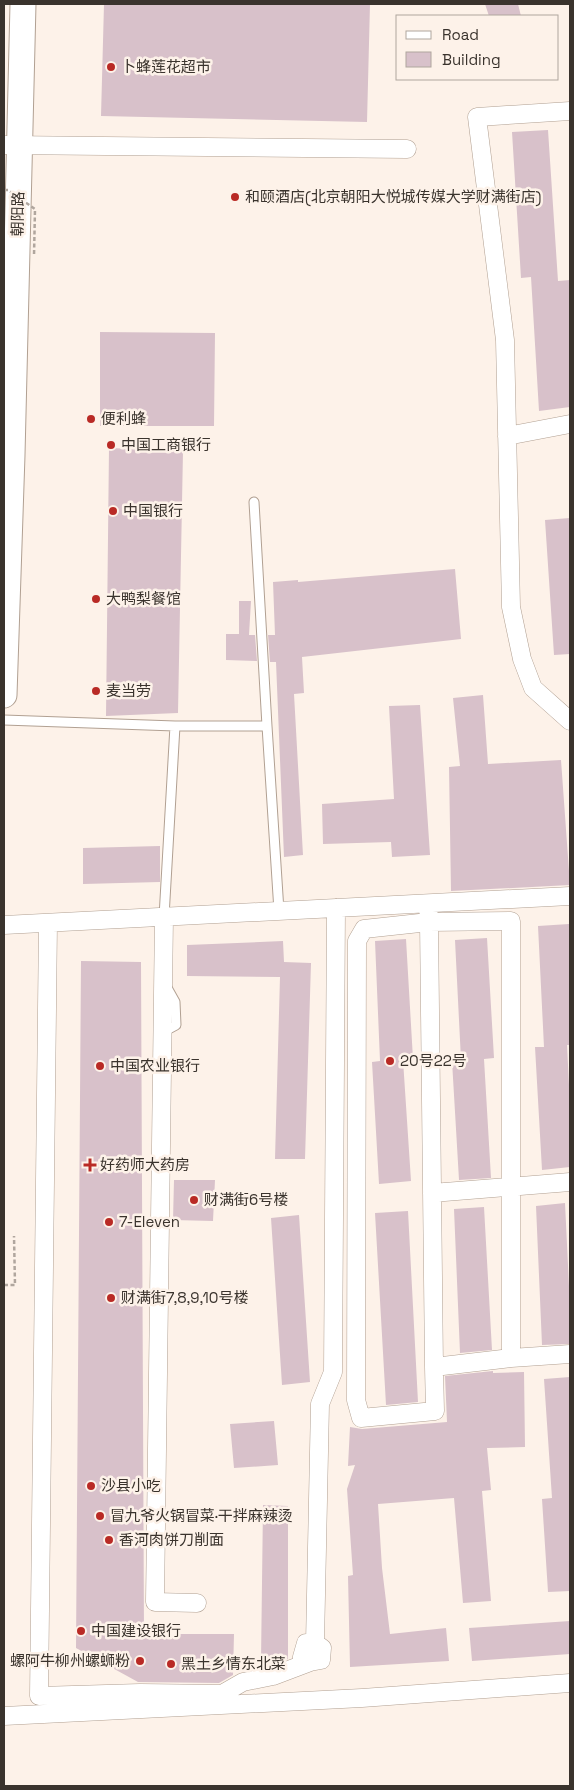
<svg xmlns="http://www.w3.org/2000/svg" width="574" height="1790" font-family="'Space Grotesk','Noto Sans SC',sans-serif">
<rect width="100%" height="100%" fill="#fdf2e9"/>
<path fill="#d8c1ca" d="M104,4H370L367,122L101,116Z
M485,4H518L521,16H489Z
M548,130L558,281L570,280V407L539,411L531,277L521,278L512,132Z
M100,332L215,333L214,426H100Z
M109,448L183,451L178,713L106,716Z
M570,518V654L554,655L545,520Z
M455,569L461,639L302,657L304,693L294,694L303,855L284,857L276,662H270L268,635H275L273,582L298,580V582Z
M239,601H251L249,635H255L257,661L226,660V634H239Z
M483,695L488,764L561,760L570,885L451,891L449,767L460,766L453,698Z
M420,705L430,855L392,857L391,842L323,844L322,804L394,799L389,706Z
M160,846V882L83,884V848Z
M569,924L570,1045H567L570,1105V1167L542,1170L535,1047H544L538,926Z
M487,938L494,1058L484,1059L491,1178L459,1180L452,1061L461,1060L455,940Z
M406,939L413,1059L403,1060L411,1181L379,1184L372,1062L380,1061L375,941Z
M283,941L284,962L311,963L305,1159H275L280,977L187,976V945Z
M81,961L141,962L144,1634H234L233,1675L219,1683L138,1682L76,1648Z
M174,1180H215L213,1221L173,1220Z
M565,1203L570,1307V1344L542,1345L536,1206Z
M484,1207L492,1350L460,1353L454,1209Z
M408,1211L418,1402L386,1405L375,1213Z
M299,1215L310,1382L282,1385L271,1218Z
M493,1371V1373L524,1372L525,1447L487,1448L491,1490L482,1491L491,1601L463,1603L454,1498L378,1504L382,1568L390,1634L446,1628L449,1661L350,1667L348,1576L353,1575L347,1489L355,1465L348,1466L350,1427L362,1429L447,1422L445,1376Z
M570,1377V1591L548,1592L542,1499L552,1498L544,1379Z
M274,1421L278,1465L234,1468L230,1424Z
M263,1505L288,1506V1659L281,1662L261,1661Z
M570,1621V1654L472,1661L469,1628Z"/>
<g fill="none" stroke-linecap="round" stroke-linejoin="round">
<defs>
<path id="lane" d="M254,502L267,726
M4,720L175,726
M164,917L175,726H267L279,911
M163,1032L176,1025L175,1002L166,986"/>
<path id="street" d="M570,111L477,117L505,340L511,607L522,659L533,688L570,721
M4,145L407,149
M507,436L570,424
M428,904L429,922L434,1367L435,1411L361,1418L356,1400L357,941L364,929L429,922L511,921V1358L434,1367
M164,917L155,1602L197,1603
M48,923L39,1696L140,1693L222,1694L243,1682L273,1676L310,1662
M4,925L570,896
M432,1193L570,1182
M511,1358L570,1354
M306,1643H315L322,1648L321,1660L310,1662L302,1657Z
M315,1643L320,1404L333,1372L336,908
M4,1716L362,1698L570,1683"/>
<path id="secondary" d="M4,695L12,455L23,4"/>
</defs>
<use href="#lane" stroke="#b1a092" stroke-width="11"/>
<use href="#street" stroke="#b1a092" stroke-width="19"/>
<use href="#secondary" stroke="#b1a092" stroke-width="27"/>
<path stroke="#b0a69e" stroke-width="2.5" stroke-dasharray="4 2.5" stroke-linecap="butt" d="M4,1285H15L14,1236"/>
<use href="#lane" stroke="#fff" stroke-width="9"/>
<use href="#street" stroke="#fff" stroke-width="18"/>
<use href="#secondary" stroke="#fff" stroke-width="25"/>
<path stroke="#b0a69e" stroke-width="2.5" stroke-dasharray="4 2.5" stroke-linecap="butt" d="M4,190H8L35,209L34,256"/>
</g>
<g fill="#b92a25" stroke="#fdf2e9" stroke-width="2">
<circle cx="111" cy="67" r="5"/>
<circle cx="235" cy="197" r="5"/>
<circle cx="91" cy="419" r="5"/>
<circle cx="111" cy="445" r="5"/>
<circle cx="113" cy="511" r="5"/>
<circle cx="96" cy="599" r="5"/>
<circle cx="96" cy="691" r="5"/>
<circle cx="390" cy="1061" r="5"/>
<circle cx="100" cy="1066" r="5"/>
<path d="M87.5 1157.5h5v5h5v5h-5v5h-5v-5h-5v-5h5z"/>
<circle cx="194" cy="1200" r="5"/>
<circle cx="109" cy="1222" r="5"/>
<circle cx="111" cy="1298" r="5"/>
<circle cx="91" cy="1486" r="5"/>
<circle cx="100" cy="1516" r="5"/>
<circle cx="109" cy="1540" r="5"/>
<circle cx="81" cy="1631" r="5"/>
<circle cx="140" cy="1661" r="5"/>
<circle cx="171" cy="1664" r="5"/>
</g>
<g text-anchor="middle" stroke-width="5" stroke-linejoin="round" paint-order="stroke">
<g font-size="15" fill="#3a332d" stroke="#fdf2e9" text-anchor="start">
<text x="121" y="72">卜蜂莲花超市</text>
<text x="245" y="202">和颐酒店(北京朝阳大悦城传媒大学财满街店)</text>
<text x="101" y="424">便利蜂</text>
<text x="121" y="450">中国工商银行</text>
<text x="123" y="516">中国银行</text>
<text x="106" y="604">大鸭梨餐馆</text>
<text x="106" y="696">麦当劳</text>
<text x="400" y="1066">20号22号</text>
<text x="110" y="1071">中国农业银行</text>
<text x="100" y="1170">好药师大药房</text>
<text x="204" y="1205">财满街6号楼</text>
<text x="119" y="1227">7-Eleven</text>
<text x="121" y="1303">财满街7,8,9,10号楼</text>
<text x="101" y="1491">沙县小吃</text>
<text x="110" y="1521">冒九爷火锅冒菜·干拌麻辣烫</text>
<text x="119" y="1545">香河肉饼刀削面</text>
<text x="91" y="1636">中国建设银行</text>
<text x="130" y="1666" text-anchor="end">螺阿牛柳州螺蛳粉</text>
<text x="181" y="1669">黑土乡情东北菜</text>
</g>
<g font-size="15" fill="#3a332d" stroke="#fdf2e9">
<text transform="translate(18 214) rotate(-89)" y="5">朝阳路</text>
</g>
</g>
<rect width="574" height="1790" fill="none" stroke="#3a332d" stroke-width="10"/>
<rect x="396" y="15" width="162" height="65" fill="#fdf2e9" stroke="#afa69e"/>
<rect x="406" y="31" width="25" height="8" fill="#ffffff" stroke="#afa69e"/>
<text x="442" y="40" font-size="15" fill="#3a332d">Road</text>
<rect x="406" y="52" width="25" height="15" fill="#d8c1ca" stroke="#afa69e"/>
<text x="442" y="65" font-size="15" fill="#3a332d">Building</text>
</svg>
